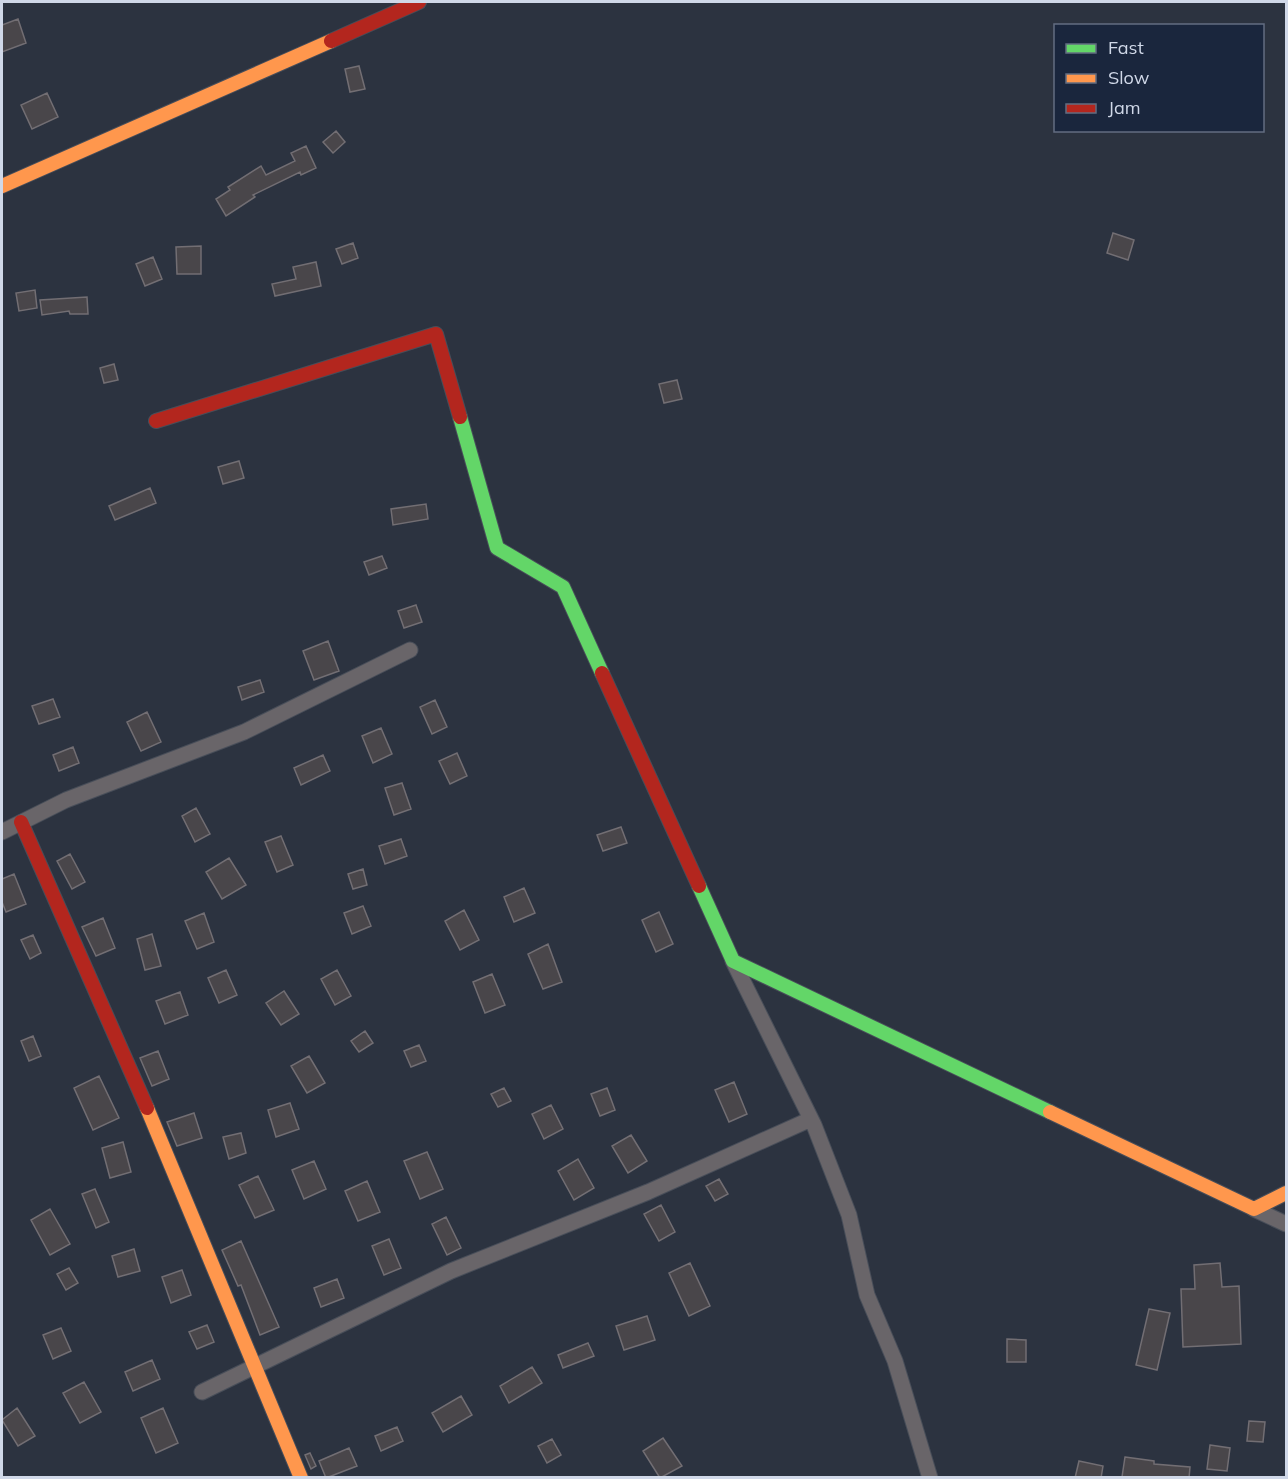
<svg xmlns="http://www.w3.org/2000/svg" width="1288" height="1479" font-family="Mulish,sans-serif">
<rect width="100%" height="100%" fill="#2c3340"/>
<path fill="#49464a" stroke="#726e73" stroke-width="1.5" d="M18,19L26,43L2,52V25Z
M359,66L365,89L350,92L345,69Z
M47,93L58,117L32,129L21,105Z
M336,131L345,142L333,153L323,142Z
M306,146L316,168L301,175L300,172L253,195L255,197L226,216L216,199L230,190L228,187L261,166L266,175L295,161L291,153Z
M1113,233L1134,240L1128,260L1107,253Z
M353,243L358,258L342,264L336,249Z
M201,246V274H177L176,247Z
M153,257L162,279L145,286L136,264Z
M316,262L321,286L275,296L272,284L296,279L293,267Z
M35,290L37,308L19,311L16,293Z
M87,297L88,314H70L69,311L42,315L40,300Z
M114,364L118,380L104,383L100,368Z
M677,380L682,399L664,403L659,384Z
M239,461L244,478L223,484L218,467Z
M150,488L156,503L115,520L109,506Z
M426,504L428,519L393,525L391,509Z
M382,556L387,568L369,575L364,562Z
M416,605L422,622L404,628L398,611Z
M328,641L339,671L314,680L303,651Z
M260,680L264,692L242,700L238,687Z
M53,699L60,717L39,724L32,706Z
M435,700L447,727L432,734L420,707Z
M147,712L161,742L141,751L127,722Z
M381,728L392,754L373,763L362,736Z
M73,747L79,763L59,771L53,755Z
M457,753L467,776L450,784L439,761Z
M323,755L330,771L301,785L294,768Z
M402,783L411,809L394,815L385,788Z
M196,808L210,834L195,842L182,816Z
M621,827L627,843L603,851L597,835Z
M281,836L293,865L277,872L265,842Z
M401,839L407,856L385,864L379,846Z
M70,854L85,882L72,889L57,861Z
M229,858L246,885L222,899L206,872Z
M363,869L367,885L353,889L348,874Z
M14,874L26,904L6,912L2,902V879Z
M524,888L535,913L514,922L504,897Z
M363,906L371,926L352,934L344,913Z
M464,910L479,940L460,950L445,921Z
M659,912L673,944L656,952L642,920Z
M204,913L214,942L197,949L185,921Z
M103,918L115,948L96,956L82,927Z
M152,934L161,966L145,970L137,939Z
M33,935L41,953L30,959L21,940Z
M548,944L562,982L543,989L528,954Z
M226,970L237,995L219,1003L208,978Z
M337,970L351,996L335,1005L321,979Z
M492,974L505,1005L485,1013L473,982Z
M284,991L299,1014L281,1025L266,1003Z
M180,992L188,1015L165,1024L156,1001Z
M365,1031L373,1043L359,1052L351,1041Z
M33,1036L41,1056L29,1061L21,1041Z
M419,1045L426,1061L411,1067L404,1051Z
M158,1051L169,1079L152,1086L140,1058Z
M309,1056L325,1083L307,1093L291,1066Z
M99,1076L119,1118L93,1130L74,1088Z
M734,1082L747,1114L729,1122L715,1090Z
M504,1088L511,1101L498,1107L491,1094Z
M607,1088L615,1110L600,1116L591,1094Z
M290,1103L299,1129L276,1137L268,1110Z
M551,1105L563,1129L544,1139L532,1114Z
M194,1113L202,1138L177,1146L167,1122Z
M241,1133L246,1153L229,1159L223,1137Z
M631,1135L647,1161L628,1173L612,1146Z
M123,1142L131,1172L110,1178L102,1148Z
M427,1152L443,1189L420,1199L404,1161Z
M578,1159L594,1188L574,1200L558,1171Z
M314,1161L326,1189L304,1199L292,1170Z
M258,1176L274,1210L255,1218L239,1185Z
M719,1179L728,1194L715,1201L706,1186Z
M367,1181L380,1212L358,1221L345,1191Z
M95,1189L109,1222L96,1228L82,1194Z
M661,1205L675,1232L659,1241L644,1214Z
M50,1209L70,1244L50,1255L31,1220Z
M446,1217L461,1248L447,1255L432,1224Z
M389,1239L401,1268L384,1275L372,1246Z
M241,1241L279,1327L260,1335L241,1285L238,1286L222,1250Z
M134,1249L140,1271L118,1277L112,1256Z
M690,1263L710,1306L689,1316L669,1273Z
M1220,1263L1222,1287L1239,1286L1241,1344L1183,1347L1181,1289H1195L1194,1265Z
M69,1268L78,1283L66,1290L57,1274Z
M182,1270L191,1295L171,1303L162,1277Z
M337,1279L344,1298L321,1307L314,1288Z
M1149,1309L1170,1313L1157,1370L1136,1365Z
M647,1316L655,1340L624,1350L616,1326Z
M207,1325L214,1342L197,1349L189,1332Z
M61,1328L71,1351L53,1359L43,1335Z
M1007,1339L1026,1340V1362H1007Z
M588,1343L594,1356L563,1368L558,1355Z
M152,1360L160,1379L133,1391L125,1372Z
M532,1367L542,1383L509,1403L500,1386Z
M84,1382L101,1412L80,1423L63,1393Z
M461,1396L472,1415L443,1432L432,1413Z
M17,1408L35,1436L18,1446L2,1420Z
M163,1408L178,1443L156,1453L141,1418Z
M1249,1421L1265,1422L1263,1442L1247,1441Z
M397,1427L403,1441L381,1451L375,1436Z
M663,1438L682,1466L660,1478L643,1451Z
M552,1439L561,1455L547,1463L538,1446Z
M1210,1445L1230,1448L1227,1471L1207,1469Z
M349,1448L357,1466L326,1478L319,1461Z
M310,1453L316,1466L311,1469L305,1455Z
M1125,1457L1154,1461V1464L1190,1467L1189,1478L1122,1477Z
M1079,1461L1103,1466L1101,1478H1075Z"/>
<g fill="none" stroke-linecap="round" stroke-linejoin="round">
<defs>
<path id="street" d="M2,832L66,800L244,732L410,650
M733,961L814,1125L849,1215L867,1295L895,1361L930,1478
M1254,1209L1286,1224
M202,1392L451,1271L648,1192L811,1119"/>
<path id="fast" d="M460,417L497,548L563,587L602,673
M699,886L733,961L1050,1112"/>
<path id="slow" d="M2,186L331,41
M147,1108L301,1478
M1050,1112L1254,1209L1286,1193"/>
<path id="jam" d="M331,41L419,2
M156,421L436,334L460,417
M602,673L699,886
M21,822L147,1108"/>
</defs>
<use href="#street" stroke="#484e59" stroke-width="17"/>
<use href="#fast" stroke="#484e59" stroke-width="16"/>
<use href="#slow" stroke="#484e59" stroke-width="16"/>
<use href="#jam" stroke="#484e59" stroke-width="16"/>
<use href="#street" stroke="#696569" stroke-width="15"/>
<use href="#fast" stroke="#63d668" stroke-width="14"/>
<use href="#slow" stroke="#ff974d" stroke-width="14"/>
<use href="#jam" stroke="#b3261e" stroke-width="14"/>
</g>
<rect width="1288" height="1479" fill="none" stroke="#d0d8e8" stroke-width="6"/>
<rect x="1054" y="24" width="210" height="108" fill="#1a263d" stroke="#636d81" stroke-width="1.5"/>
<rect x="1066" y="44" width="30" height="9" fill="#63d668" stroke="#636d81" stroke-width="1.5"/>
<text x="1108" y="54" font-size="18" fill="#d0d8e8">Fast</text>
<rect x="1066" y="74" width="30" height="9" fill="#ff974d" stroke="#636d81" stroke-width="1.5"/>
<text x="1108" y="84" font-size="18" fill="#d0d8e8">Slow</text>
<rect x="1066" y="104" width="30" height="9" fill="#b3261e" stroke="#636d81" stroke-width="1.5"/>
<text x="1108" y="114" font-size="18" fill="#d0d8e8">Jam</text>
</svg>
